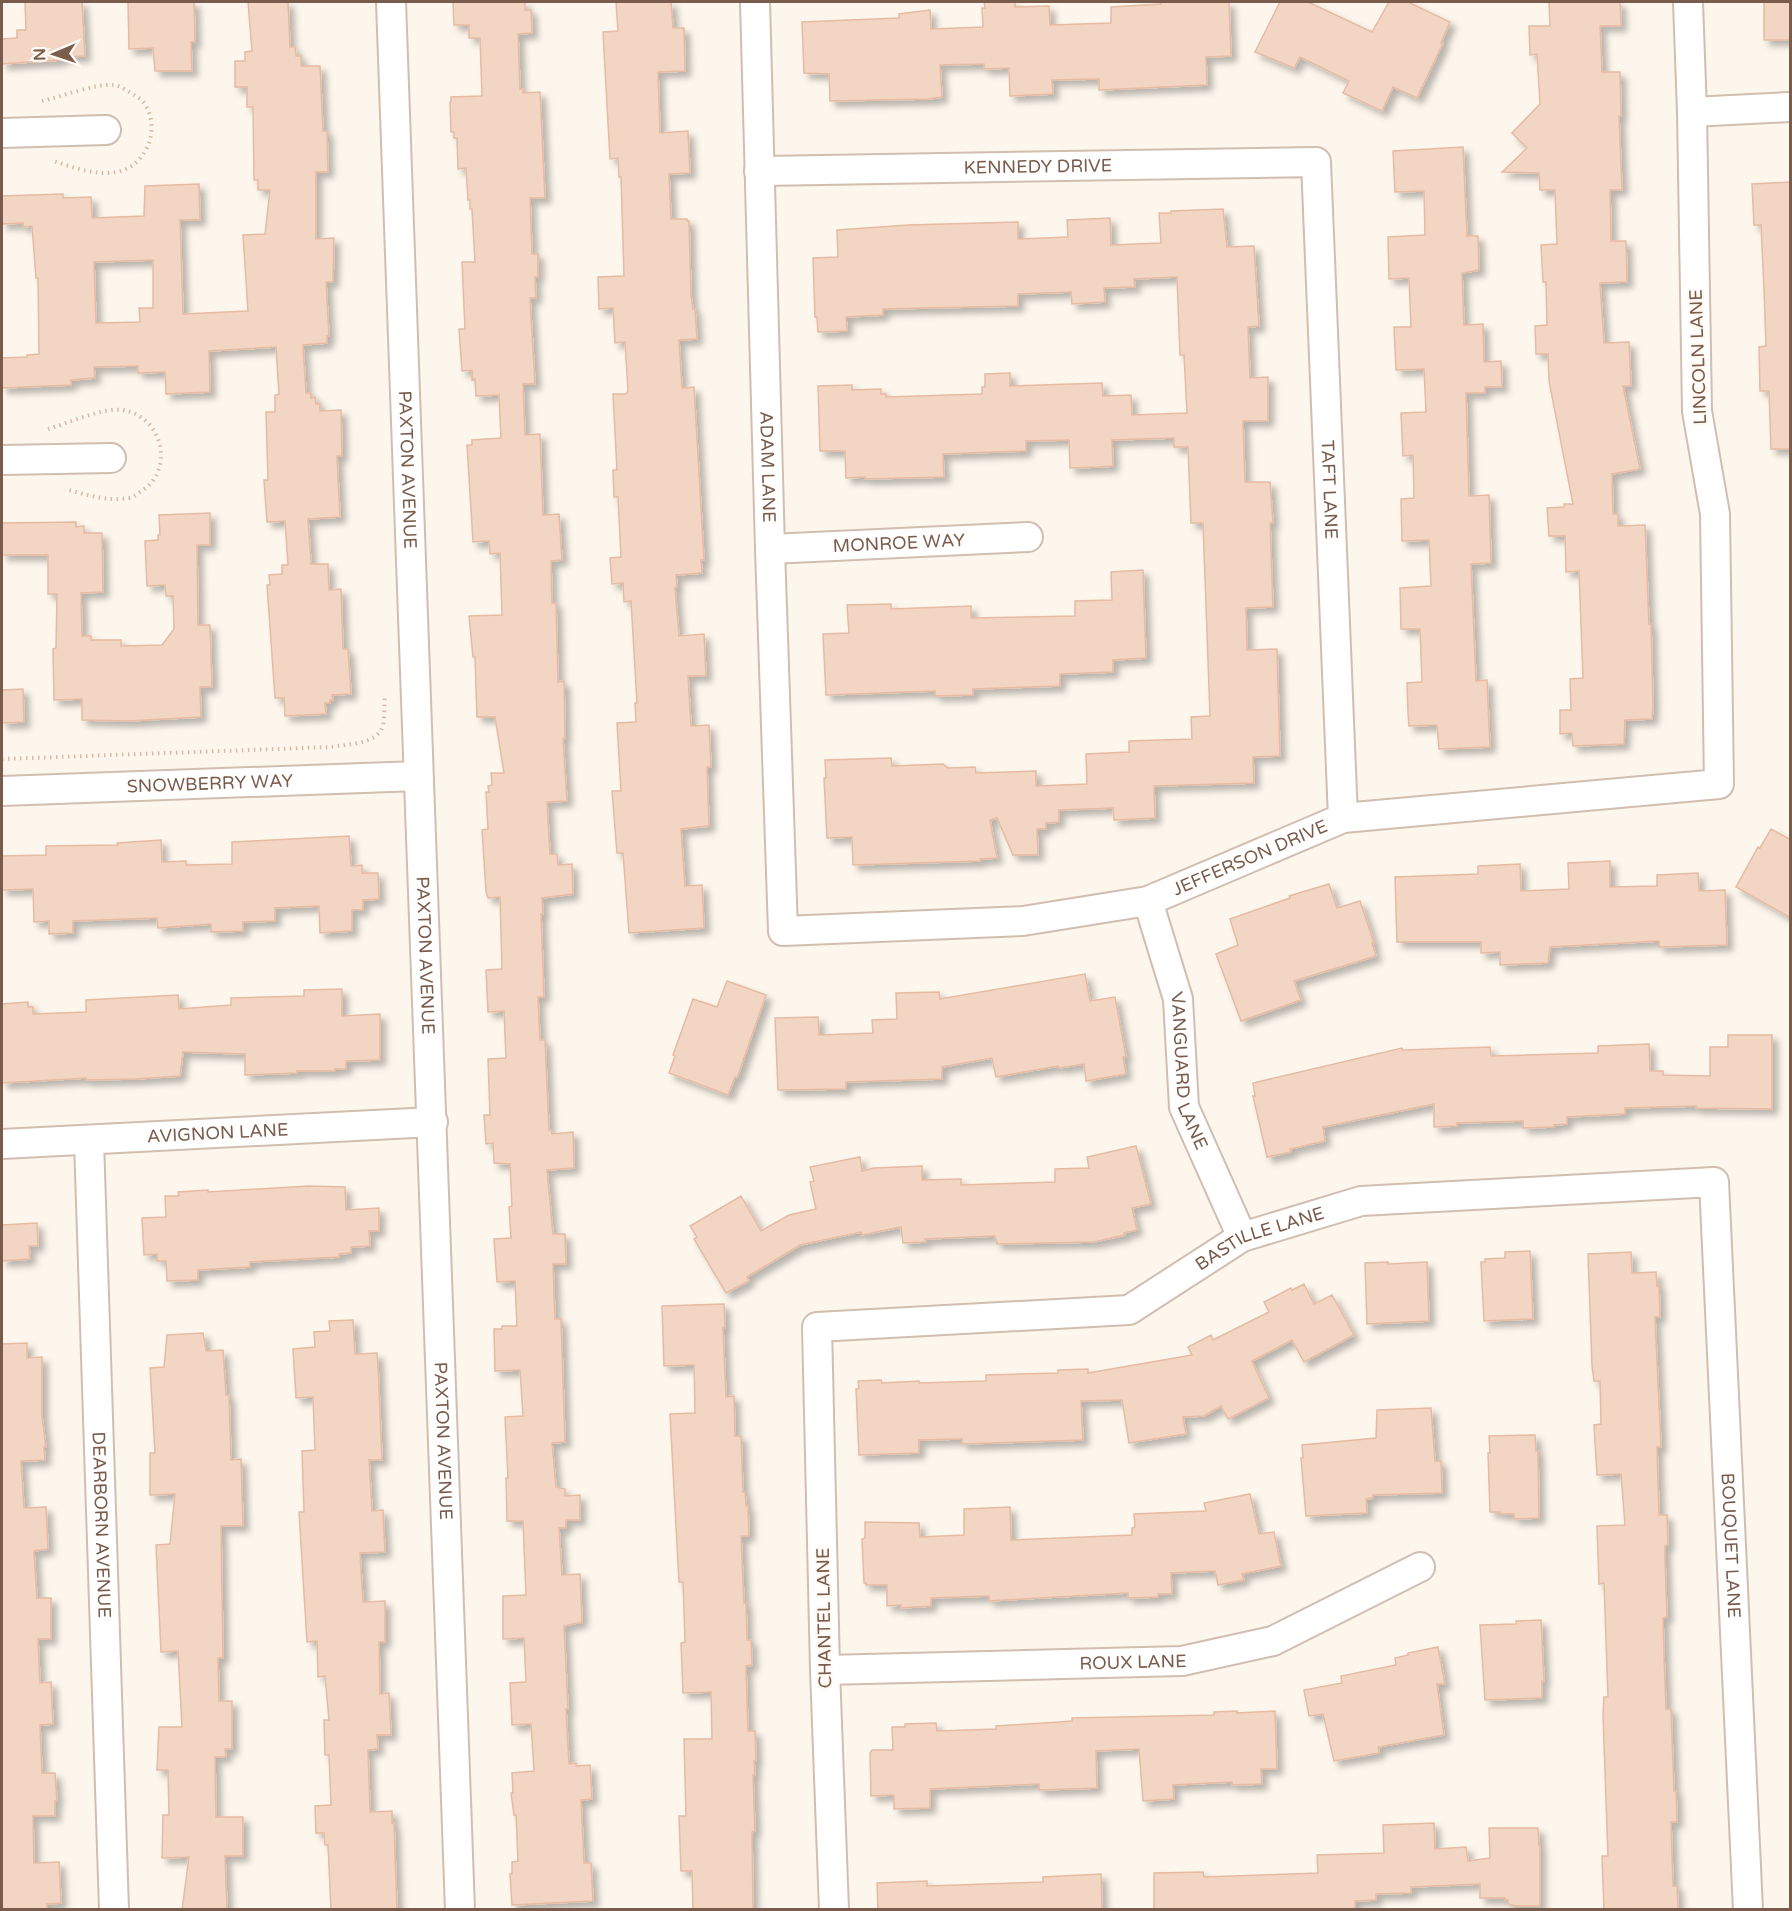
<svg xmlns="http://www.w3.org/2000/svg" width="1792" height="1911" font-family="'Varela Round',sans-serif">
<defs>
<filter id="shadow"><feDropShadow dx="5.5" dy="5.5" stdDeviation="3" flood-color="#0004"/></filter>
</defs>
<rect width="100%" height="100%" fill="#fdf6ec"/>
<path fill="#f3d5c3" stroke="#e6bba3" stroke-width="1.5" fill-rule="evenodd" filter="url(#shadow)" d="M25,2H82L85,56L61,57V60L2,64V39L17,38V30H26Z
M128,2H194L195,42H191L192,71H155L153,48L129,49Z
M248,2H288L290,47H295L296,56H301V66H320L323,131H327L328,172H316V239L334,238L333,282H326L329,336H327V343L303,345L306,393H311V398L315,397L316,404H320V411L341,410L342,456H337L340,517L308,519L311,564H328L329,590L341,589L343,649H348L351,694L332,695L333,700H330V703H325L326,714L285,716L284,698H275L267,585H270L269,575L282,574V565H288L285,521L267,522L264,480H268L266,412H275V395L279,394L276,347L209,351L210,392L166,394L165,372L138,373V366L94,367L95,378L71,380V385L2,388V358L27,357V355L39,354L38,278H36L32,226L23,227V223L2,224V196L63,194V198L91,197L92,218L144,216L145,186L199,184L200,220H180L183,314L248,311L243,235L265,234L270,190H258V180H254L253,107H247V87H235V61H245V52L252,51ZM153,260V308H139L140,322L96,323L94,262Z
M453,2H525V10H531L532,33L518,34L520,89H523V93L540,92L545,198H530L532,254H538V277H535L536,298H530L535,384H523L525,435L540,434L543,515L559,514L562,560L551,561L552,603H556L558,682L564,681L565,738L563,739L567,801L547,802L550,854H557L558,865L572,864L573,894L542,898L543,914H541L544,997H538L540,1040H545L549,1130H551L552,1134L573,1132L574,1168L547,1170L553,1234H565L566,1264H553L555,1319H561L565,1442L552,1443L556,1487L565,1489V1496L580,1495V1520H566V1528H559L562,1575L580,1574L582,1622L564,1626L568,1709H566L569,1764L576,1763V1766L590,1765L592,1799L581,1800L584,1863H591L593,1901L512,1905L510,1874H512V1862L518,1861L516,1815H514L511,1793H513L512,1773L534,1771L531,1724L512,1725L510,1683L526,1682L524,1638L503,1639V1596L526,1595L523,1521H507L506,1478H508L505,1417L523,1416L520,1370L495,1371L494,1329H502V1326H517L515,1281L497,1282L494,1239L511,1238L509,1207L512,1206L510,1164L494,1163L493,1143L486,1144L484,1115H490L488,1059L506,1058L504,1011L488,1012L486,970L502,969L500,897L488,898L486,891L482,830L488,829L486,792H489L488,786L492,785L491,773H504L495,717H477L475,657H473L469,616L502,615L500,553L490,554L489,541L473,542L467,445H472V440L501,438L499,395L476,396L475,379L472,380V370L462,371L459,329H465L462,262H475L472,209H470V200H468L466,168L458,169L457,138H454V132H451L450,102H451V97L482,96L480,38H469V25H454Z
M616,2H671L673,28H684L685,71L658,72L660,133L688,131L690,173L669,174L671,219H687V221H689L691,296L693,309H695L697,339L679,340L682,388L694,387L704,560H701L702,573L676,575L677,587L675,588L679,636L704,634L706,676H688L691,726L709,725L711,767H707L709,826L681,829L685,886L702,885L704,928L629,933L623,853H617L612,791H621L617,723L636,722L635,703H637L631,601L624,602L623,583L612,584L610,558L621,557L618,497H614L613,470H617L613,394H626L628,391L625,342L615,343L613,308L599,309L598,277L624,276L621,177H619L618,158L610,159L603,32L618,31Z
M984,2H1015V7L1049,6L1050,25L1111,23V7L1161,4V2H1229L1231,56L1206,57L1207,85L1099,90V79L1052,80L1053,94L1010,96L1009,68L984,69V64L940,65L942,97L929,99L830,101L829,74L804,73L802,22L899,18V14L930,10L931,29L983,27L982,8H985Z
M1280,2H1308L1372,32L1389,2H1408L1450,22L1441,43H1443L1417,98L1393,87L1382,111L1343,93L1349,81L1300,57L1294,68L1255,52Z
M1549,2H1620L1621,26H1600L1602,72H1620L1621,116H1619L1622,190H1610L1611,241H1626L1627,282L1600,283L1604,343L1629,342L1631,386H1623L1640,469L1612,474L1613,514H1618V526L1645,525L1649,624H1651L1653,706L1652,719L1625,720L1624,744L1573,746L1572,733L1560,734V710H1571L1570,679L1583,678L1579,571L1566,572L1565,536H1549L1547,508L1564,507V504H1573L1549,381L1548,354H1536L1535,326L1547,325L1546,282H1543L1541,245L1557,244L1555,190H1540L1539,173L1502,172L1527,148L1512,133L1540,104L1537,54L1530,55L1529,26H1550Z
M1764,2H1791V40H1764Z
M1463,147L1467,236H1478L1479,270L1462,273L1464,325L1483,324L1484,362L1501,361L1502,387H1485V393H1466L1469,496L1489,495L1491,563L1471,564L1476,681L1487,680L1490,747L1439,749L1437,725L1409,726L1408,713L1407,683L1422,682L1420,629H1401L1400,588L1431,586L1429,540L1402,541L1401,499L1414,498L1413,455L1403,456L1401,413L1426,412L1424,369L1396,370L1394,327H1411L1409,278L1389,279L1388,237L1425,235L1424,191L1395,192L1393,151Z
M1791,182V449H1771L1769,391H1760L1759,347L1766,346L1764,289L1761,225H1754L1752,184Z
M1223,209L1227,247L1254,246L1259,326L1248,327L1250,378L1268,377V421H1243L1245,482H1270L1273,523H1270L1273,607L1246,608L1247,650L1277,649L1280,756L1253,757L1254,783L1154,786L1155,818L1114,820L1113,808L1059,810V822L1046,823V829H1037L1038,855H1013L997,818L990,820L997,858L980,859V861L853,865L852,837L827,838L824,778H826L825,760L891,758L892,766L943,764L948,768L975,767L976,773L1036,771V786L1087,784L1086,754L1129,752V741L1192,739L1191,717L1210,716L1203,523H1191L1188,447H1174V438L1112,440L1113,466L1099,467L1070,468L1069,440L1026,441V451L943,454L944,477L865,479V477L846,478L845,451H820L818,386L852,385V390L881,389V394H886V397L982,394V387H985V374L1010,373V386L1102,383L1103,396L1131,395L1132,415L1187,413L1184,355H1180L1177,277L1134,279L1135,287L1104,288L1105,302L1072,304L1071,292L1018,294V306L883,309V315L846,317L847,331L818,332L817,317H815L813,258L838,257L837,230L908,225L1018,222V239L1068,237L1067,220L1110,218L1111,245L1161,243L1159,213H1171V211Z
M210,513V545H197L198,625H210L212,687H200L201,717L128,721L82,720V699L54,700L53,649L56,648L57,594H48V555H2V523L76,522V527L84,526V533H102L103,592L81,593L82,636H91V640H121V646L162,645L174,629L173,596H166L165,585L147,586L145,541L158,540V535H160L159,515Z
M1143,570L1146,658L1113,660V672L1060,674V686L973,689V695L935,696V691L826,695L823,634L849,633L847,605L891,604V609L971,606V618L1075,616V601L1112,600L1111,572Z
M23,689L24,722L2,723V690Z
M1771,829L1791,840V918L1736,887L1758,847L1760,848Z
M349,836L351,866L362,865V873H378L379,899L363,900V910H352V931L320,933L319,906L275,908V921L243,922V931L211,932V924L158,928L157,918L73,921V933L49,934V921L34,922L33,889L2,890V856L46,855V846L118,845L117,843L161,840L162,862L186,861V865L232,864V842Z
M1610,861V887L1657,886V875L1698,873L1699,891L1725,890L1727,945L1659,947V941L1550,947L1548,963L1500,965V952L1481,953V942H1397L1395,877L1478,874V866L1520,864L1521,891L1569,889L1568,863Z
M1329,884L1337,908L1360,901L1374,943H1372L1376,956L1294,981L1301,1000L1241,1021L1216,954L1238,945L1230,919L1290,898L1289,896Z
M1085,974L1090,1001L1115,997L1126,1057H1123L1126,1074L1086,1081L1084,1064L1059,1068L1058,1066L996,1077L992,1058L942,1067V1079L846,1082V1089L778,1090L775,1018L818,1017L819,1035L873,1033L872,1020L897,1019L896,993L939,992L940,999Z
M727,981L766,995L737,1078L735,1077L728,1095L669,1073L675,1056L673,1055L693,999L717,1007Z
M342,989V1016L380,1014V1060L346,1061V1069H335L334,1071H297V1073L245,1075V1054L183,1052L180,1076L135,1079L86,1080V1078L2,1083V1004L28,1002V1007H33V1014L86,1012V1000L178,995L179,1009L231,1005V998L304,996V990Z
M1728,1035H1772V1109L1696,1108V1106L1625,1108V1114L1567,1117V1124L1554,1125V1127L1523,1128V1121L1457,1123V1126L1434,1127V1104L1323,1127L1325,1141L1290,1149L1291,1152L1267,1157L1253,1096H1255L1253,1083L1402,1048L1403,1050L1490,1047L1491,1056L1598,1053V1046L1649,1044L1650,1071H1663V1075L1710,1076V1047H1728Z
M1136,1146L1151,1204L1132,1208L1137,1230L1124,1233L1125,1235L1094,1242L997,1244L995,1236L925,1239L926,1242L903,1243L901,1227L862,1235L861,1232L800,1245L747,1277L749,1281L726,1293L694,1239L697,1237L690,1226L741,1196L761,1231L789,1215L816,1209L810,1182L814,1181L810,1167L860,1157L862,1171L874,1168L922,1166V1180L961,1179V1185L1055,1182V1169L1089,1168L1087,1157Z
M309,1186L345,1187L346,1210L379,1208V1231H369L370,1246L351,1247V1253L339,1254V1257L250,1262V1267L198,1270V1280L167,1281L166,1261H157V1254L144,1255L142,1218L166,1217L165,1196H179L178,1192L208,1190V1192Z
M37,1223L38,1246H29L30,1259L2,1261V1225Z
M1530,1251L1533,1319L1484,1321L1481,1262H1485V1259L1505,1258V1252Z
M1631,1252L1632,1273L1656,1272L1657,1286L1659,1285L1660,1317H1655L1661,1447H1657L1659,1515H1667L1668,1545L1665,1546V1559L1667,1617L1663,1618L1664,1655L1666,1709H1671L1674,1791H1676L1677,1822H1671L1673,1886H1677L1678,1910H1604L1602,1856H1608L1603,1715L1604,1697H1608L1604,1583L1599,1584L1597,1526L1625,1525L1621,1474L1597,1475L1594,1425L1601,1424L1600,1381H1594L1592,1366L1588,1254Z
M1388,1262V1264L1427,1262L1429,1321L1367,1324L1365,1263Z
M1304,1284L1314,1304L1332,1295L1354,1335L1304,1362L1292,1340L1252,1361L1269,1398L1228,1419L1221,1406L1204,1416L1183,1417L1186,1434L1129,1443L1122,1400L1081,1401L1083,1440L962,1444V1439L919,1440V1453L859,1455L856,1389L859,1388L858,1381L881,1380L882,1383L919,1381V1383L986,1381V1375L1058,1373V1370L1088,1369V1373L1192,1355L1188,1347L1211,1335L1213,1340L1269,1312L1264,1302L1291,1288L1292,1290Z
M724,1304L725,1328H723L726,1397L734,1396L735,1436H741L743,1492H745L746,1506H748L749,1536H741L744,1603H746L747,1640H751L752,1665L746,1666L748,1731H755L756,1761H754L755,1775H753L755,1831L752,1832L753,1910H693L692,1871H681L679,1816H686L684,1739H712L711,1692L683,1693L681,1643L685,1642L683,1582H679L670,1414L695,1413L694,1365L664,1366L662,1306Z
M353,1320L355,1354L377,1353L378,1365L382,1460H369L372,1511L383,1510L385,1552L360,1553L363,1602L385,1601V1642H379L380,1694L389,1693L391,1735H377L378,1749L368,1750L370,1812L392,1811V1823H394L397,1910H331L328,1845H325L324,1833H316L315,1806L331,1805L329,1755H325L324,1720H329L325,1676L318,1677L317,1641L307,1642L299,1512H304L302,1451L315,1450L313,1397L296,1398L293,1349L315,1347L314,1332L330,1331L329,1321Z
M203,1333L206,1351L223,1350L226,1395H229L231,1460L241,1459L243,1526H221L223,1658H218L219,1701H232V1749H225L226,1757H215L216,1817H243V1856H225L227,1910H182L189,1857L162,1858L163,1815H169L168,1770H157L159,1727H182L178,1651L161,1652L156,1545L170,1544L175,1494L150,1495V1453H155L150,1368L164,1367L167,1335Z
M27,1343V1358L42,1357V1417L46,1447H44L45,1460L21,1461L24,1508L46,1507L48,1549L34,1551L37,1598H51V1639H38L40,1683L51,1682L53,1724L40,1725L42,1773H55L57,1801H55V1816H33L34,1863L59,1862L61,1903L47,1904V1910H2V1344Z
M1431,1408L1435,1461H1441L1442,1493L1373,1495V1498L1366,1499L1367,1513L1306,1516L1301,1458H1303L1302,1445L1376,1438L1377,1410Z
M1535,1435L1536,1451H1538L1539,1518L1514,1519V1514H1500V1512H1490L1488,1453H1490L1489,1436Z
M1250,1494L1259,1534L1274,1532L1281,1566L1242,1574L1244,1580L1218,1585L1215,1571L1171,1573L1172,1594H1158V1597L1128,1598V1593L989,1601V1596L931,1598V1606L901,1608V1605L887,1606V1585H866V1583H864L862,1539L865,1538V1522L919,1523L920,1537L964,1535V1509L1010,1507L1011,1540L1132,1535V1528L1135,1527L1134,1514L1206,1511L1204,1503Z
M1541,1620L1544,1681H1542V1698L1485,1700L1480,1625L1516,1624V1621Z
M1438,1647L1445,1684H1437L1444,1735L1378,1747L1379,1753L1334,1761L1323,1714L1309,1716L1304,1690L1342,1683L1341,1676L1396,1665L1395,1658L1408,1655V1653Z
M1237,1711V1713L1275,1711L1277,1769H1261L1262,1784L1232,1785V1782L1173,1785L1174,1799L1143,1801L1139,1749L1096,1751L1097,1788L1039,1790V1784L930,1789V1808L894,1809V1795L871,1796L870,1753L872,1750H893L892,1727H905V1724L936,1723L937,1731L996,1729V1726L1059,1722L1072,1721V1718L1214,1715V1712Z
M1434,1823L1435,1849L1466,1847L1468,1861L1490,1858L1489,1828H1538L1539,1845H1540V1906H1516L1508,1904V1900H1505V1898H1480V1884L1411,1887V1893L1376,1894V1900L1355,1901V1910H1154V1873L1203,1872L1204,1877L1318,1873L1317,1855L1384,1853L1383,1825Z
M1101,1874L1102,1910H878L877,1883L927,1881V1886L1043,1882V1877Z"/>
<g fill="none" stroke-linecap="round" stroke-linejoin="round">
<defs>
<g id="minor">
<path id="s1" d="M391,2C413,638 438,1273 460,1910"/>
<path id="s2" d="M755,2L770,549L783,931L1023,921L1148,901L1343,818L1719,784L1715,514L1697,411L1692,112L1688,2"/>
<path d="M1692,112L1790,107"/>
<path d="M2,133L106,130"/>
<path id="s3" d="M759,171L1316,162L1343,818"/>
<path d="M2,460L111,458"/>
<path id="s4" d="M770,549L1028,537"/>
<path id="s5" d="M2,791L418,776"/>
<path id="s6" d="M1148,901L1178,999L1184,1107L1242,1237"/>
<path id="s7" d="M89,1141L114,1910"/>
<path id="s8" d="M2,1144L433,1122"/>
<path id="s9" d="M825,1670L1182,1661L1273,1641L1420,1567"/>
<path id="s10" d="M834,1910L825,1670L817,1327L1129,1310L1242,1237L1361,1201L1714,1182L1748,1910"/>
</g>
</defs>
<use href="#minor" stroke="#d1beb0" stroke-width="32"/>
<path stroke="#d9b8a5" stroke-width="4" stroke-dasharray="1.5 4.5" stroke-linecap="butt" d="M42,101C60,97 97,83 114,85C118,85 122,88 126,90C134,95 143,99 147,108C160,133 144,168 116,172C95,176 73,167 53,161
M48,429C68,423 104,407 123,410C164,417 175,472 140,492C136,495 132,498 128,498C107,502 84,494 65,489
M2,759L331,747C347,744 378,745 383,725C385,716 384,705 385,695"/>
<use href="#minor" stroke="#fff" stroke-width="28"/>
</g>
<g text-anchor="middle" stroke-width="5" stroke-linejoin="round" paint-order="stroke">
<g font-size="18" fill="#7a5c4d" stroke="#fffaf3">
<text dy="6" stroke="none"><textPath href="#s3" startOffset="279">KENNEDY DRIVE</textPath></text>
<text transform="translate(1698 357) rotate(-92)" y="6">LINCOLN LANE</text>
<text dy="6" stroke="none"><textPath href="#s2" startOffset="465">ADAM LANE</textPath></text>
<text dy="6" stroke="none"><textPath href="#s1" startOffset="468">PAXTON AVENUE</textPath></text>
<text dy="6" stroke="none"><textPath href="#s3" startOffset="885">TAFT LANE</textPath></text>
<text dy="6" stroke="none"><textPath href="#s4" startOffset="129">MONROE WAY</textPath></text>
<text dy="6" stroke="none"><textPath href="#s5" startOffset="208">SNOWBERRY WAY</textPath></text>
<text dy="6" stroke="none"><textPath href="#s2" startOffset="1407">JEFFERSON DRIVE</textPath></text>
<text dy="6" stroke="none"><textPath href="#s1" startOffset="954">PAXTON AVENUE</textPath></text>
<text dy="6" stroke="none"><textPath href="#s6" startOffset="176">VANGUARD LANE</textPath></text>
<text dy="6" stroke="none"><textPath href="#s8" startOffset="216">AVIGNON LANE</textPath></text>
<text dy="6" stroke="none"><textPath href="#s10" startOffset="1046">BASTILLE LANE</textPath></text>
<text dy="6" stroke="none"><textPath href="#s1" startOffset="1440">PAXTON AVENUE</textPath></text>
<text dy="6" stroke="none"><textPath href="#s7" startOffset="384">DEARBORN AVENUE</textPath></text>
<text dy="6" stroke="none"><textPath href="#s10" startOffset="1872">BOUQUET LANE</textPath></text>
<text transform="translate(824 1618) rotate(-91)" y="6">CHANTEL LANE</text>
<text dy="6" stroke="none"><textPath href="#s9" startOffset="308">ROUX LANE</textPath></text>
</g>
</g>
<rect width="1792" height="1911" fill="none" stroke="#7a5c4d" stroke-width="6"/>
<g transform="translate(54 54) rotate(268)" stroke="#fffaf3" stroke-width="4.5" paint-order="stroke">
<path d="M0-4.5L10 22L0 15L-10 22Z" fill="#7a5c4d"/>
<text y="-9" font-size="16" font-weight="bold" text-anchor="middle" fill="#7a5c4d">N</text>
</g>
</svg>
